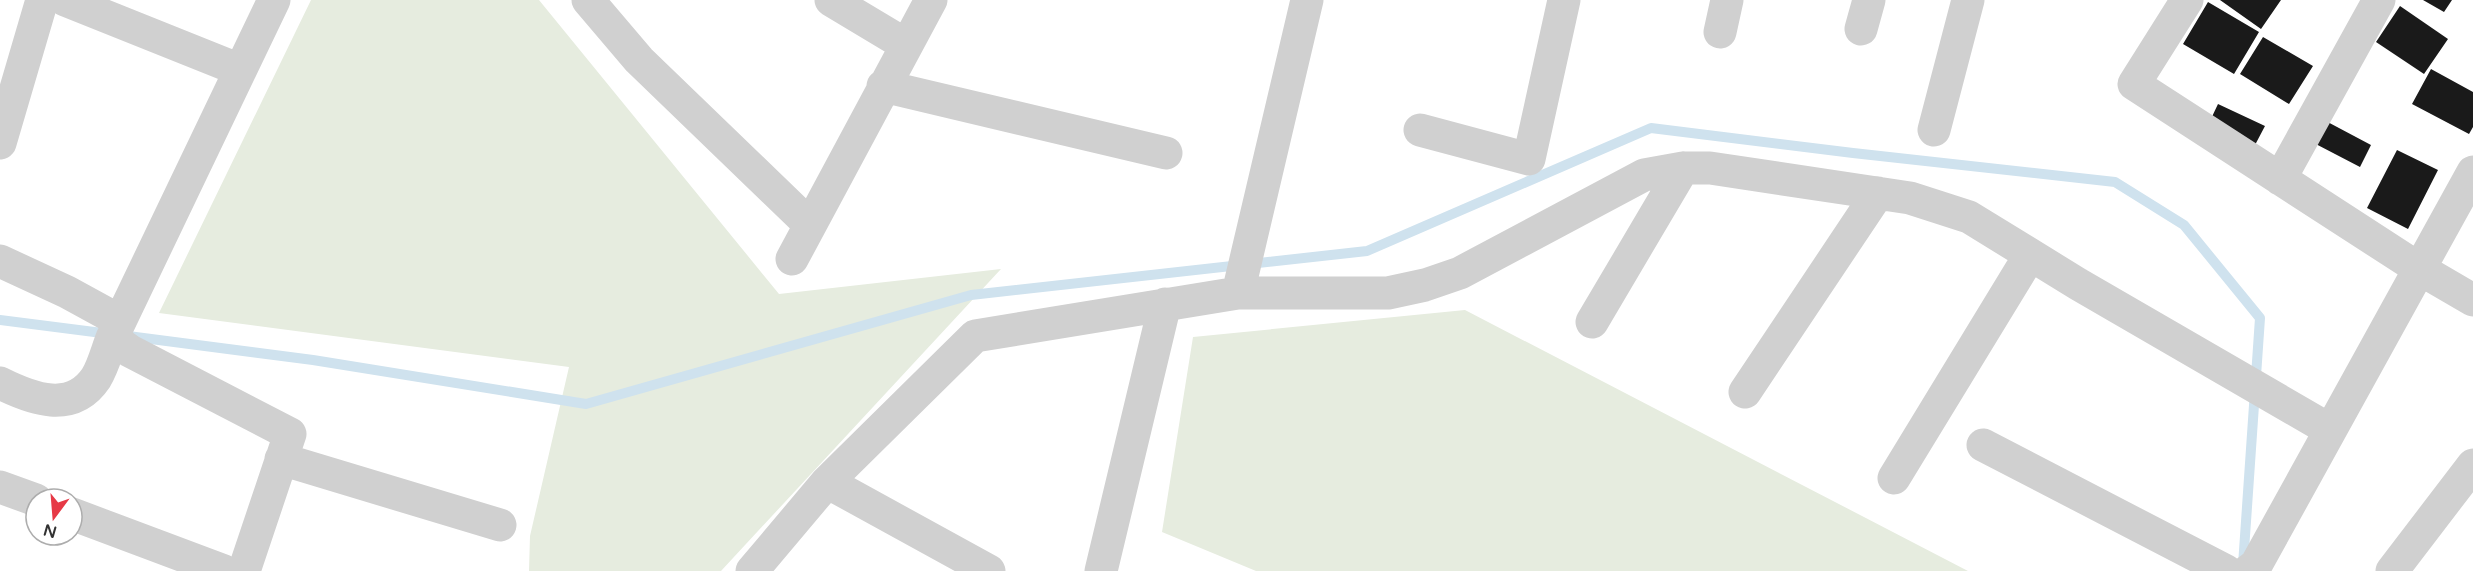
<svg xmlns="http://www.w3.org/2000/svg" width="2473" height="571" font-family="'Varela Round',sans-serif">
<rect width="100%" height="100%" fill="#fff"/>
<path fill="#e6ecdf" d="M311,0H539L779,294L1001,269L721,571H529L530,536L569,367L159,313Z
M1465,310L1968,571H1256L1162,532L1193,337Z"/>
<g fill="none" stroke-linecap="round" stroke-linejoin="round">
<path stroke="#cfe2ee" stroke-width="10" d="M0,320L110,334
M128,336L313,360L586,404L971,295L1367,251L1651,128L1853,153L2115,182L2184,225L2260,318L2243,565"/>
</g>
<path fill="#1a1a1a" d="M2220,0H2281L2261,29Z
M2423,0H2452L2444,12Z
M2208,2L2259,32L2234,74L2183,44Z
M2400,6L2448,39L2424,74L2376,42Z
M2263,37L2313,66L2289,104L2240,74Z
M2431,69L2473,92V127L2469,134L2412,104Z
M2218,104L2265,126L2255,145L2209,123Z
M2322,119L2371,145L2360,167L2310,141Z
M2397,150L2438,170L2408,229L2367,208Z"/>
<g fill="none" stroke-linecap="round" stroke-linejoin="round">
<path stroke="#d0d0d0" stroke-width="33" d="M65,0L240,70
M588,0L639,60L810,225
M831,0L906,45
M2187,0L2134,84L2418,268L2473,300
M1861,29L1869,0
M1720,32L1727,0
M883,86L1166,153
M1420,130L1529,159L1564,0
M1934,130L1968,0
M0,143L42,0
M2280,179L2379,0
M792,259L931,0
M0,261L67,292L120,321
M1238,293L1307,0
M1592,322L1683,168
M112,338L130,351L290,434L244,571
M0,383C32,399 72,414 96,378C103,367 107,351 112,338L274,0
M1745,392L1878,193
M1983,445L2226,571
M281,459L500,525
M1894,478L2030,255
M827,482L989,571
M0,487L36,500
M72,514L224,571
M752,571L827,482L975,336L1238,293H1388L1425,285L1460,273L1644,175L1683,168H1710L1910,198L1969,217L2078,284L2330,430
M1101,571L1165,304
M2248,571L2256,565L2473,172
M2392,571L2473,465"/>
</g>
<g transform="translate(54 517) rotate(196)"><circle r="28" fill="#ffffff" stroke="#adadad" stroke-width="1.5"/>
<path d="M0-4.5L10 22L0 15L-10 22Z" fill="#e63946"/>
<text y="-9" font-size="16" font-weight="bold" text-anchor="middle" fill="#333333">N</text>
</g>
</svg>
